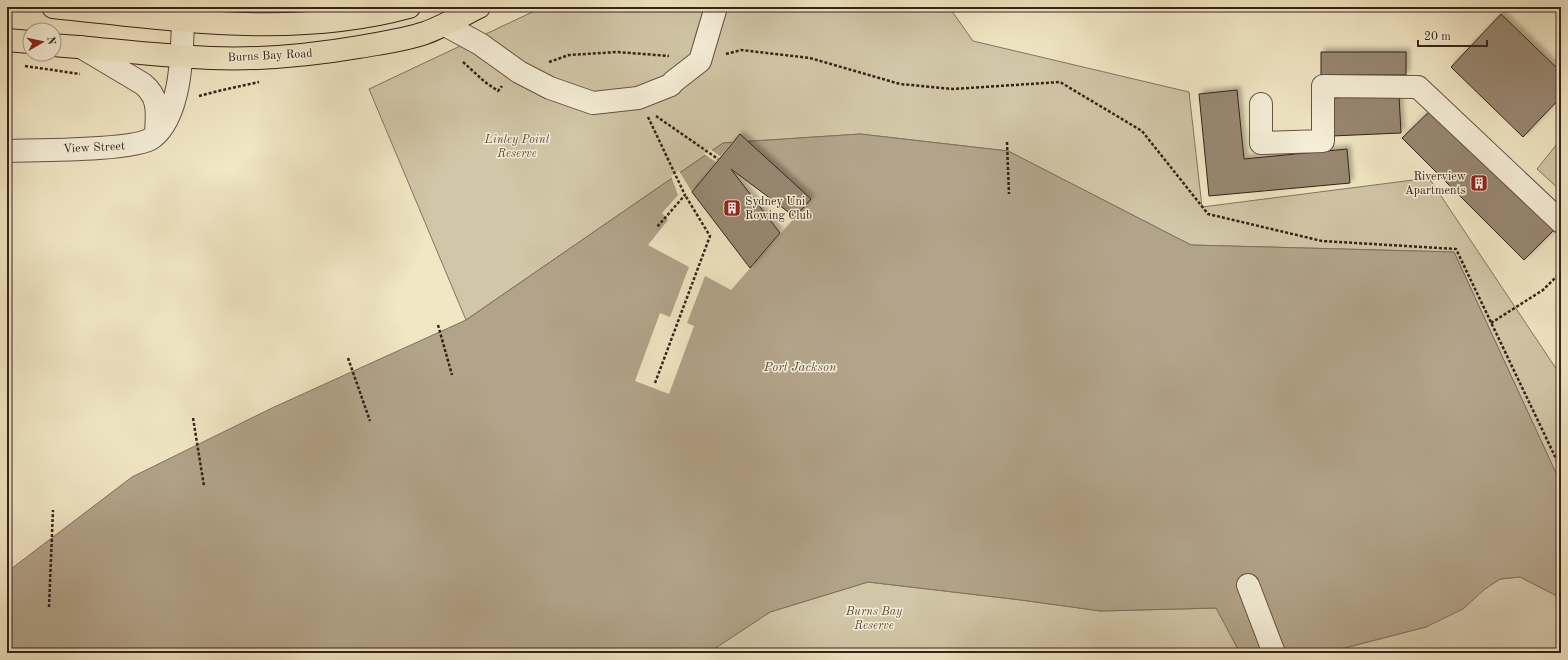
<svg xmlns="http://www.w3.org/2000/svg" width="1568" height="660" font-family="'Old Standard TT',serif">
<defs>
<filter id="shadow"><feDropShadow dx="3.5" dy="-3.5" stdDeviation="2" flood-color="#0004"/></filter>
</defs>
<rect width="100%" height="100%" fill="#f1e7c4"/>
<filter id="stains"><feTurbulence type="fractalNoise" baseFrequency=".005" numOctaves="4"/><feColorMatrix values="0 0 0 0 .2 0 0 0 0 .09 0 0 0 0 .02 0 0 0 .5 -.17"/></filter>
<radialGradient id="worn" r=".72"><stop offset=".6" stop-color="#630" stop-opacity="0"/><stop offset="1" stop-color="#630" stop-opacity=".3"/></radialGradient>
<path fill="#d1c6a7" stroke="#847460" d="M543,7H949L973,41L1189,92L1202,207L1429,178L1561,376V484L1454,252L1191,245L1008,151L860,134L723,143L466,320L369,89Z
M1561,139V191L1537,169Z
M1520,577L1561,598V653H1325L1426,627L1500,579Z
M868,582L1021,600L1101,611L1217,608L1240,653H708L770,612Z"/>
<path fill="#b2a48a" stroke="#81705d" d="M860,134L1008,151L1191,245L1454,252L1561,484V598L1520,577L1500,579L1485,589L1463,609L1426,627L1325,653H1240L1216,608L1101,611L1021,600L868,582L770,612L708,653H7V572L132,477L272,408L466,320L723,143Z"/>
<path fill="#f1e7c4" d="M745,139L811,199L731,290L705,276L687,323L694,326L669,394L635,381L660,313L670,317L689,267L648,245L668,220L662,213L678,195L671,176L679,171L692,192L716,162L704,154L710,149L720,156L734,140Z"/>
<path fill="#988872" stroke="#37221a" filter="url(#shadow)" d="M1501,14L1561,72V97L1523,137L1451,67Z
M1321,52H1406V75H1321Z
M1237,90L1244,159L1347,149L1350,183L1209,196L1199,94Z
M1399,95L1401,133L1332,136L1331,98Z
M1435,106L1556,228L1524,260L1402,138Z
M740,134L811,199L795,217L731,169L780,233L750,268L692,192Z"/>
<g fill="none" stroke-linecap="round" stroke-linejoin="round">
<defs>
<path id="minor" d="M445,25L480,44L519,72L550,88L593,103L638,98L671,85L673,82L700,61L716,7
M81,47L143,84C160,98 157,113 156,133
M1261,104V143L1323,141V86L1418,87L1561,222
M7,151C34,150 135,151 152,138C181,116 182,55 183,21
M1248,585L1274,653"/>
<path id="major" d="M53,7C172,19 292,39 409,7
M7,40L30,42
M54,45C106,49 159,56 211,58C259,60 312,55 359,47C381,43 404,40 425,33C444,26 461,16 479,7"/>
</defs>
<use href="#minor" stroke="#665344" stroke-width="24"/>
<use href="#major" stroke="#37221a" stroke-width="24"/>
<path stroke="#37221a" stroke-width="2.5" stroke-dasharray="3 2" stroke-linecap="butt" d="M726,54L741,50L810,58L900,84L953,89L1060,82L1142,131L1208,214L1322,241L1456,249L1561,469
M463,62L485,82L498,91L502,86
M549,62L569,55L617,52L669,56
M25,66L80,74
M199,96L218,91L259,82
M656,116L718,159
M648,117L685,195L657,227
M1007,142L1009,194
M1491,323L1543,290L1561,272
M438,325L452,375
M348,358L370,421
M655,383L710,236L685,195
M193,418L204,486
M49,607L53,510"/>
<use href="#minor" stroke="#f6efd9" stroke-width="22"/>
<use href="#major" stroke="#f1e7c4" stroke-width="22"/>
</g>
<defs>
<symbol id="building-square" viewBox="-11 -11 22 22"><rect x="-9" y="-9" width="18" height="18" rx="4" fill="#8f2418" stroke="#f6efd9"/><path d="M-4-6H4V6H1V3H-1V6H-4ZM-2.5-4.3h1.7v1.8h-1.7ZM.8-4.3h1.7v1.8H.8ZM-2.5-1h1.7V.8h-1.7ZM.8-1h1.7V.8H.8Z" fill="#fff"/></symbol>
</defs>
<g fill-rule="evenodd">
<use href="#building-square" x="1469" y="173" width="20" height="20"/>
<use href="#building-square" x="722" y="198" width="20" height="20"/>
</g>
<g text-anchor="middle" stroke-width="3" stroke-linejoin="round" paint-order="stroke">
<g font-size="12" fill="#37221a" stroke="#f6efd9">
<text transform="translate(270 55) rotate(-3)" y="4">Burns Bay Road</text>
<text transform="translate(94 147) rotate(-3)" y="4">View Street</text>
</g>
<g font-size="12" font-style="italic" fill="#5e4b3d" stroke="#f6efd9">
<text x="517" y="143">Linley Point<tspan x="517" dy="14">Reserve</tspan></text>
<text x="874" y="615">Burns Bay<tspan x="874" dy="14">Reserve</tspan></text>
</g>
<g font-size="12" fill="#37221a" stroke="#f6efd9" text-anchor="end">
<text x="1466" y="180">Riverview<tspan x="1466" dy="14">Apartments</tspan></text>
<text x="745" y="205" text-anchor="start">Sydney Uni<tspan x="745" dy="14">Rowing Club</tspan></text>
</g>
<g font-size="13" font-style="italic" fill="#625041" stroke="#f6efd9">
<text x="800" y="371">Port Jackson</text>
</g>
</g>
<rect width="1568" height="660" fill="none" stroke="#f1e7c4" stroke-width="24"/>
<rect x="8" y="8" width="1552" height="644" fill="none" stroke="#37221a" stroke-width="2"/>
<rect x="12" y="12" width="1544" height="636" fill="none" stroke="#37221a"/>
<g transform="translate(42 42) rotate(81)"><circle r="19" fill="#f6efd9" stroke="#aa9d8d"/>
<path d="M0-3L7 15L0 10L-7 15Z" fill="#8f2418"/>
<text y="-6" font-size="11" font-weight="bold" text-anchor="middle" fill="#37221a">N</text>
</g>
<path d="M1418 40v6h69v-6" fill="none" stroke="#37221a" stroke-width="2"/>
<text x="1424" y="40" font-size="12" fill="#37221a" stroke="#f6efd9" stroke-width="3" paint-order="stroke">20 m</text>
<rect width="100%" height="100%" filter="url(#stains)"/>
<rect width="100%" height="100%" fill="url(#worn)"/>
</svg>
